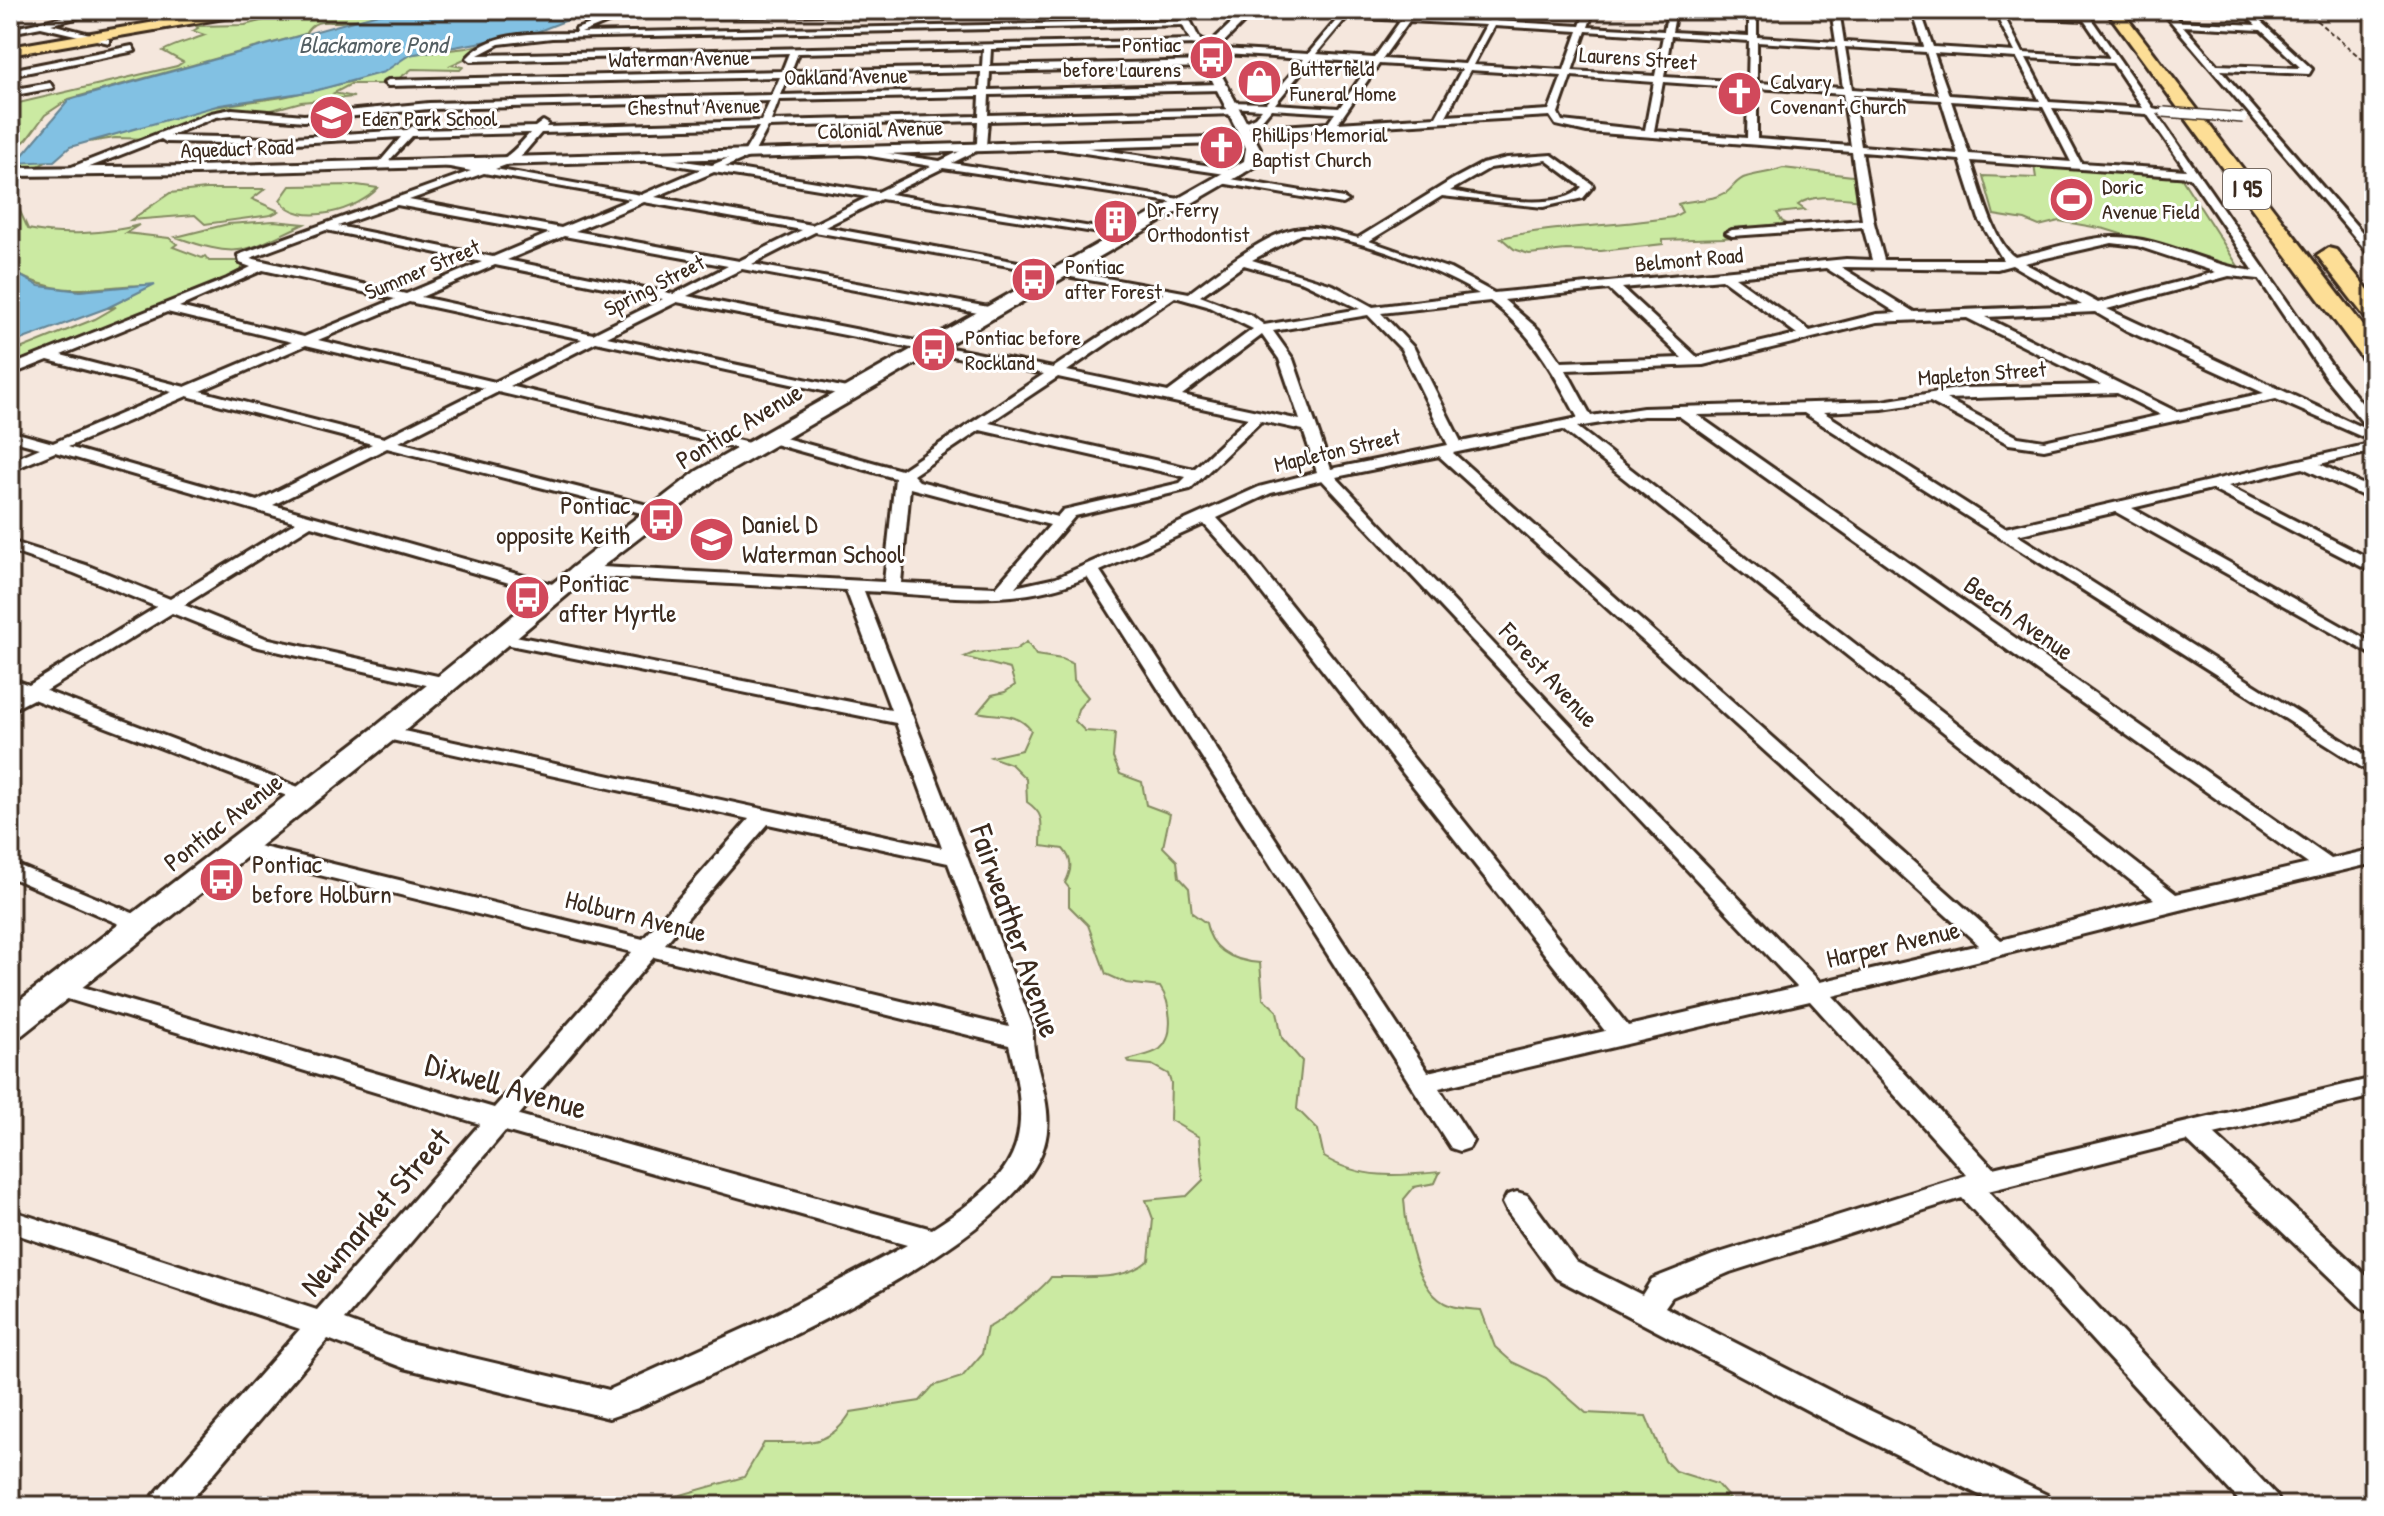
<svg xmlns="http://www.w3.org/2000/svg" width="2384" height="1516" font-family="'Patrick Hand',sans-serif">
<rect width="100%" height="100%" fill="#f5e7dd"/>
<filter id="ink" filterUnits="userSpaceOnUse"><feTurbulence type="fractalNoise" baseFrequency=".0125" numOctaves="2"/><feDisplacementMap in="SourceGraphic" scale="16" xChannelSelector="R" yChannelSelector="G"/><feConvolveMatrix kernelMatrix="1 2 1 2 8 2 1 2 1" color-interpolation-filters="sRGB"/></filter>
<g filter="url(#ink)">
<path fill="#cbeaa2" stroke="#838a60" stroke-width="2" d="M302,10L384,12C372,17 354,21 340,22C328,23 315,17 305,34L69,99L45,115L27,139L10,154L14,160L48,161L29,171L10,172V133L21,128L18,121L10,120V105L177,66L183,62L163,51C175,44 190,41 205,35L193,31L198,28L196,26L245,25Z
M530,32L536,33L534,37L499,43L451,65L463,67L460,70L412,69L391,84H351L334,93L354,97L301,102L257,114L213,115L156,139L115,138L89,142L193,110L283,97L354,81L412,54L467,48Z
M2034,165L2180,176L2238,266H2224L2105,229L2059,221L2039,226L2025,220L1994,215L1983,176L2036,178Z
M1783,168L1861,177L1865,200C1845,199 1815,192 1798,205L1805,210L1777,213L1782,221L1794,228L1724,238L1663,240V244L1601,251L1566,250L1529,254L1514,249L1501,238C1557,225 1616,227 1673,217L1682,212L1678,204C1694,199 1712,201 1727,192C1734,187 1737,179 1746,177C1758,173 1770,173 1783,168Z
M357,185L378,188C359,209 300,229 280,200L290,186Z
M206,189H265L252,199L279,211L271,215L205,224L195,215L131,220L170,193Z
M19,209L28,229C60,236 107,234 139,225L126,233L169,238L177,244L173,247L202,258L205,256L209,261H243L241,276L10,372V353L95,319L116,307L107,308L152,285C99,284 66,301 15,273L19,267L10,264V212Z
M274,221L304,224C243,252 241,260 176,237L228,224Z
M1027,642L1036,655L1062,659L1073,664L1074,680L1088,697L1078,709L1075,721L1085,731L1115,733L1113,758L1120,774L1142,782L1146,805L1170,814L1163,847L1177,861L1179,877L1189,888L1192,913L1206,923C1211,951 1234,961 1260,963L1263,998L1277,1011L1282,1038L1302,1061L1297,1109L1318,1130L1324,1157C1361,1180 1399,1176 1440,1172L1435,1183L1414,1187L1404,1199C1406,1230 1416,1293 1449,1305C1458,1309 1471,1309 1481,1310L1495,1347L1512,1362L1546,1378L1586,1413L1646,1416L1665,1461L1675,1471L1717,1484L1736,1506H661L663,1500L744,1477L764,1443C803,1442 829,1449 851,1412L920,1401L933,1386L962,1377L982,1354L987,1328C999,1323 1044,1288 1051,1277C1084,1276 1123,1283 1149,1260L1153,1219L1146,1200L1187,1196L1203,1180L1199,1137L1170,1120L1171,1083L1168,1074L1152,1065L1130,1063L1128,1060C1137,1057 1152,1055 1160,1049C1176,1036 1170,1001 1160,987L1126,983L1106,974L1088,925L1069,906V888L1065,883C1072,870 1073,860 1063,849L1041,846C1041,824 1046,815 1027,802L1026,779L1011,764L991,757L1022,750L1031,730C1016,711 998,717 978,712L992,695L1005,692L1015,685L1010,669L964,657L974,653L1015,650Z"/>
<path fill="#82c1e3" stroke="#668594" stroke-width="2" d="M403,10H593L534,33L409,55L384,72L314,91L220,105L70,147L54,161L16,163L69,100L378,14Z
M10,264L19,267L15,273L39,286L80,291L155,284L107,308L10,344Z"/>
<g fill="none" stroke-linecap="round" stroke-linejoin="round">
<defs>
<path id="minor" d="M94,10H109L51,24L109,39V43L41,27L10,33V29Z
M134,10H144L167,23L160,25Z
M631,10H648L623,16L581,33L1190,21L1187,25L552,38L499,44L478,55L1196,40L1199,44L991,49L990,66L1211,61L1215,64L1211,67L990,72L989,90L1222,84L1226,87L1222,90L989,95L988,115L1234,109L1237,114L988,121L986,146L952,163L1186,200L1190,201V205L943,168L890,194L1128,233L1134,236L1132,238L881,199L825,227L1189,293C1216,273 1268,230 1302,228C1321,226 1340,234 1358,238L1452,180L1482,164L1507,158L1552,155L1592,184L1593,186L1583,198L1543,207L1442,196L1369,241L1450,269L1494,293L1846,259L1872,260L1863,227L1732,236L1726,233L1732,230L1862,220L1852,152L1587,132L1556,125L1550,116L1244,134L1238,125L1255,117L1262,109L1230,107L1227,102L1266,103L1304,59L1208,53L1205,48L1308,54L1340,16L1270,10H1353L1351,12L1404,16L1408,10H1416L1412,16L1488,21L1496,12L1500,14L1496,21L1580,26L1586,10H1594L1588,27L1664,31L1668,10H1676L1672,32L1749,36V10H1757V37L1836,42L1831,10H1839L1844,42L1924,47L1912,10H1920L1933,47L2015,52L1996,15L1940,10L2081,15L2077,10H2085L2153,108L2169,112L2157,114L2336,372L2374,418V431L2369,430L2326,378L2259,279L2229,276L2107,309L2374,433V442L2276,399L2044,449L2009,444L1930,402L1882,409L1823,412L2005,528L2374,443V451L2320,464L2374,490V501L2303,468L2228,486L2374,561V573L2211,489L2132,508L2374,644V656L2116,512L2017,535L2374,760V775L1804,413L1697,415L2331,859L2374,849V863C2193,905 2014,953 1833,996L1993,1168L2374,1078V1096L2214,1134L2374,1283V1313L2364,1310L2187,1141L1988,1191L2276,1495L2281,1506H2244L1962,1198L1730,1272L1672,1297L1665,1307L1844,1398L2047,1495L2052,1506H2002L1822,1418L1556,1278L1507,1211L1503,1203L1507,1195L1517,1192L1527,1195L1576,1262L1642,1295L1652,1279L1713,1255L1967,1175L1810,1001L1439,1088L1473,1141L1469,1148L1460,1151L1451,1148L1087,577C1017,609 939,595 864,591L1033,1027C1030,1068 1057,1102 1044,1146C1015,1246 733,1363 638,1408L609,1418L404,1368L328,1339L186,1506H149L154,1495L300,1329L10,1232V1210L317,1310L480,1124L51,994L47,988L51,982L59,980L494,1108L632,952L230,853L227,848L230,843L238,841L643,939L749,819L378,737L375,733L385,727L942,848L896,723L500,643L491,638L500,633L891,710L846,590L582,576L574,571L582,566L884,582L895,478L764,441V435H774L901,470L1044,374L677,302L607,337L851,389L858,393L851,397L596,342L510,386L757,445L759,448L752,452L498,392L399,442L663,509V515L657,517L387,448L273,505L563,587L566,591L563,595H551L311,526L184,605L265,638L451,679L453,683L451,687L444,689L254,646L172,613L46,691L309,791L312,795L309,799H295L33,699L10,711V697L16,693L10,691V678L29,685L157,607L74,573L10,551V541L86,565L170,599L296,522L55,452L10,471V461L40,448L10,440V431L53,443L172,392L48,360L10,375V366L227,279L251,267L240,263L238,255L471,171L434,164V160C486,156 486,184 530,133L412,136L384,166L379,163L401,137L278,144L166,142L161,139L77,172H69V168L211,113L232,109L304,115L429,103L772,95L780,77L388,86L384,83L388,80L782,71L789,53L471,61L467,58C492,29 542,34 577,33L576,29ZM2004,16L2084,20L2110,58L2023,53ZM1347,17L1401,20L1374,58L1316,54ZM1409,21L1486,25L1465,64L1382,59ZM1494,26L1578,31L1564,70L1473,65ZM1586,31L1663,36L1655,76L1572,71ZM1671,36L1749,41L1748,82L1664,77ZM1757,42L1837,47L1843,88L1757,83ZM1845,47L1926,52L1939,95L1852,89ZM983,49L982,67L791,71L798,53ZM1934,53L2017,58L2040,101L1949,95ZM2026,58L2113,63L2143,108L2049,102ZM1312,59L1371,63L1339,108L1275,104ZM1379,64L1462,69L1436,117L1338,123ZM1470,70L1562,76L1549,110L1446,116ZM981,72L980,90L781,95L789,76ZM1571,76L1654,82L1645,130L1562,121L1558,113ZM1663,82L1748,88L1747,138L1654,131ZM1757,88L1843,94L1851,146L1757,139ZM1853,95L1941,100L1958,154L1861,146ZM980,96L979,116L771,121L779,100ZM770,101L761,121L546,127L548,124L543,121L535,127L417,130L413,126L407,130L278,138L169,136L216,117L232,115L304,121L429,109ZM1951,101L2043,107L2071,162L1969,154ZM2052,108L2147,114L2186,170L2081,163ZM1271,109L1335,113L1328,123L1247,128L1261,121ZM978,121L977,143L940,161L848,148V152L852,153L931,166L878,192L725,167L753,155L768,127ZM759,127L745,151L712,165L634,154L633,156L638,159L701,169L641,195L495,169L517,161L541,133ZM1862,152L1960,160L1979,219L2003,260H1884L1874,223ZM1546,160L1582,187C1559,214 1482,196 1450,191L1490,168ZM1971,161L2190,177L2254,271C2207,266 2162,237 2114,237C2085,237 2045,251 2015,257C1994,245 1979,184 1971,161ZM714,172L868,197L812,225L655,197ZM484,173L631,199L561,228L409,200ZM644,202L802,230L739,261L575,231ZM397,205L550,233L493,257L338,226ZM326,230L482,262L406,294L250,258ZM815,232L1163,293V294L1053,368L687,296L742,269L994,316L1000,312L994,308L752,264ZM1301,234C1350,233 1437,269 1479,294L1373,307L1333,285L1252,260ZM564,236L728,266L674,294L507,260ZM2112,243L2137,246L2216,272L2098,303L2024,263ZM495,265L663,299L593,334L421,297ZM1244,265L1303,282L1360,309L1264,325L1252,316L1200,296ZM2012,265L2082,305L1914,312L1841,267L1997,269ZM1826,268L1897,313L1877,314L1810,331L1735,277ZM263,270L395,299L304,337L179,307ZM1722,279L1797,334L1697,357L1622,288ZM1609,289L1682,358L1561,362L1538,329L1504,300ZM1175,297L1207,306L1253,329L1168,392L1067,371ZM1490,301C1534,335 1552,370 1578,418L1461,442L1414,348L1381,313ZM409,302L582,339L495,382L318,340ZM167,312L292,342L185,387L61,355ZM2095,312L2126,330L2264,393L2177,412L1985,317ZM1368,315L1401,349L1448,445L1331,469L1293,359L1273,331ZM1967,318L2101,385L1963,388L1882,401L1643,408L1591,416L1566,370L1703,365L1877,322ZM1262,335L1279,359L1300,420L1182,395ZM306,345L484,388L384,438L200,391ZM1058,377L1248,418L1194,469L989,423ZM2117,393L2161,415L2044,441L2018,437L1946,399ZM187,396L372,444L257,501L68,447ZM1643,416H1679L2308,864L2176,894L1577,427ZM1261,421L1303,430L1317,472L1259,487L1056,578L1015,587L1075,516L1190,489ZM980,430L1186,477L1180,483L1063,510L1057,517L919,481L913,475ZM1563,430L2154,899L2001,940L1453,453ZM1439,456L1979,945L1820,982L1576,731L1336,477ZM1322,480L1797,987L1628,1026L1249,553L1217,518L1271,493ZM910,488L1050,525L996,587L901,583ZM1204,524L1237,561L1605,1031L1428,1072L1100,571ZM768,824L948,863L1009,1027L665,944ZM654,957L1009,1045C1035,1145 1018,1174 932,1229L519,1115ZM505,1131L907,1245L772,1316L609,1390L405,1342L345,1320Z
M664,10L714,13L991,10L714,17Z
M2161,10H2169L2179,21L2256,25L2240,10H2248L2312,69L2309,74L2221,70L2374,246V257L2370,255ZM2183,26L2261,30L2301,68L2217,65Z
M132,46L135,51L10,76V70Z
M50,83L53,88L10,96V90Z
M1048,142L1239,170L1244,173L1239,176L1044,147Z
M1225,178L1343,198L1348,201L1343,204L1221,183V179Z
M10,862L147,919L150,924L147,929H131L10,877Z"/>
<path id="tertiary" d="M1175,10H1185L1200,40L1216,45V49L1192,44Z
M1248,136L1254,140L1253,143L196,174L10,176V168L196,166Z"/>
<path id="secondary" d="M1245,10H1256L1211,55L1260,148L1256,166L713,481L590,576L395,739L22,1035L10,1038V1008L375,727L574,566L697,471L1244,161L1246,148L1199,54Z"/>
<path id="primary" d="M225,10H253L247,14L10,55V47Z"/>
<path id="motorway" d="M2106,10H2121L2374,340V365L2365,362Z
M2328,248L2336,250L2374,297V319L2365,317L2317,255Z"/>
</defs>
<use href="#minor" stroke="#3b2a1e" stroke-width="6"/>
<use href="#tertiary" stroke="#3b2a1e" stroke-width="6"/>
<use href="#secondary" stroke="#3b2a1e" stroke-width="6"/>
<use href="#primary" stroke="#3b2a1e" stroke-width="6"/>
<use href="#motorway" stroke="#3b2a1e" stroke-width="6"/>
<use href="#minor" fill="#fff" fill-rule="evenodd"/>
<use href="#tertiary" fill="#fff" fill-rule="evenodd"/>
<use href="#secondary" fill="#fff" fill-rule="evenodd"/>
<use href="#primary" fill="#fdde96" fill-rule="evenodd"/>
<use href="#motorway" fill="#fdde96" fill-rule="evenodd"/>
<path stroke="#3b2a1e" stroke-width="2" stroke-dasharray="5 3" stroke-linecap="butt" d="M2304,10L2374,69"/>
<defs>
<path id="minor-bridge" d="M2164,112L2243,118"/>
</defs>
<use href="#minor-bridge" stroke="#3b2a1e" stroke-width="12" stroke-linecap="butt"/>
<use href="#minor-bridge" stroke="#fff" stroke-width="9"/>
</g>
</g>
<defs>
<symbol id="bus-disc" viewBox="-11 -11 22 22"><circle r="9.5" fill="#d1495b" stroke="#fff"/><path d="M-5-6H5V4H4V6H2V4H-2V6H-4V4H-5ZM-3.5-4V0h7V-4ZM-3.5 1.2v1.5H-2V1.2ZM2 1.2v1.5H3.5V1.2Z" fill="#fff"/></symbol>
<symbol id="shop-disc" viewBox="-11 -11 22 22"><circle r="9.5" fill="#d1495b" stroke="#fff"/><path d="M-5-2.5h2.3a2.7 3.5 0 0 1 5.4 0H5L5.5 6h-11ZM-1.5-2.5h3a1.5 2.3 0 0 0-3 0Z" fill="#fff"/></symbol>
<symbol id="church-disc" viewBox="-11 -11 22 22"><circle r="9.5" fill="#d1495b" stroke="#fff"/><path d="M-1.2-6h2.4v3.5h3.3v2.4h-3.3V6h-2.4V-.1h-3.3v-2.4h3.3Z" fill="#fff"/></symbol>
<symbol id="school-disc" viewBox="-11 -11 22 22"><circle r="9.5" fill="#d1495b" stroke="#fff"/><path d="M0-5L7-2L0 1L-7-2ZM-4 1L0 2.5L4 1V4Q0 6-4 4Z" fill="#fff"/></symbol>
<symbol id="stadium-disc" viewBox="-11 -11 22 22"><circle r="9.5" fill="#d1495b" stroke="#fff"/><path d="M0-5a6.5 5 0 1 0 0 10a6.5 5 0 1 0 0-10ZM-3.5-1.8h7v3.6h-7Z" fill="#fff"/></symbol>
<symbol id="building-disc" viewBox="-11 -11 22 22"><circle r="9.5" fill="#d1495b" stroke="#fff"/><path d="M-4-6H4V6H1V3H-1V6H-4ZM-2.5-4.3h1.7v1.8h-1.7ZM.8-4.3h1.7v1.8H.8ZM-2.5-1h1.7V.8h-1.7ZM.8-1h1.7V.8H.8Z" fill="#fff"/></symbol>
</defs>
<g fill-rule="evenodd">
<use href="#bus-disc" x="1186" y="32" width="51" height="51"/>
<use href="#shop-disc" x="1234" y="56" width="51" height="51"/>
<use href="#church-disc" x="1714" y="68" width="51" height="51"/>
<use href="#school-disc" x="306" y="92" width="51" height="51"/>
<use href="#church-disc" x="1196" y="122" width="51" height="51"/>
<use href="#stadium-disc" x="2046" y="174" width="51" height="51"/>
<use href="#building-disc" x="1090" y="196" width="51" height="51"/>
<use href="#bus-disc" x="1008" y="254" width="51" height="51"/>
<use href="#bus-disc" x="908" y="324" width="51" height="51"/>
<use href="#bus-disc" x="636" y="494" width="51" height="51"/>
<use href="#school-disc" x="686" y="514" width="51" height="51"/>
<use href="#bus-disc" x="502" y="572" width="51" height="51"/>
<use href="#bus-disc" x="196" y="854" width="51" height="51"/>
</g>
<g text-anchor="middle" stroke-width="6" stroke-linejoin="round" paint-order="stroke">
<g font-size="22" fill="#3b2a1e" stroke="#fff" text-anchor="start">
<text x="1181" y="52" text-anchor="end">Pontiac<tspan x="1181" dy="25">before Laurens</tspan></text>
<text x="1290" y="76">Butterfield<tspan x="1290" dy="25">Funeral Home</tspan></text>
<text x="1770" y="89">Calvary<tspan x="1770" dy="25">Covenant Church</tspan></text>
<text x="362" y="126">Eden Park School</text>
<text x="1252" y="142">Phillips Memorial<tspan x="1252" dy="25">Baptist Church</tspan></text>
<text x="2102" y="194">Doric<tspan x="2102" dy="25">Avenue Field</tspan></text>
<text x="1147" y="217">Dr. Ferry<tspan x="1147" dy="25">Orthodontist</tspan></text>
<text x="1065" y="274">Pontiac<tspan x="1065" dy="25">after Forest</tspan></text>
<text x="965" y="345">Pontiac before<tspan x="965" dy="25">Rockland</tspan></text>
</g>
<g font-size="22" fill="#3b2a1e" stroke="#fff">
<text transform="translate(679 58) rotate(-1)" y="8">Waterman Avenue</text>
<text transform="translate(1638 58) rotate(4)" y="8">Laurens Street</text>
<text transform="translate(846 76) rotate(-1)" y="8">Oakland Avenue</text>
<text transform="translate(694 106) rotate(-1)" y="8">Chestnut Avenue</text>
<text transform="translate(880 129) rotate(-2)" y="8">Colonial Avenue</text>
<text transform="translate(237 148) rotate(-2)" y="8">Aqueduct Road</text>
<text transform="translate(1689 259) rotate(-5)" y="8">Belmont Road</text>
<text transform="translate(422 269) rotate(-23)" y="8">Summer Street</text>
<text transform="translate(654 285) rotate(-27)" y="8">Spring Street</text>
<text transform="translate(1982 373) rotate(-4)" y="8">Mapleton Street</text>
<text transform="translate(1337 450) rotate(-13)" y="8">Mapleton Street</text>
</g>
<g font-size="24" font-style="italic" fill="#545f63" stroke="#fff">
<text x="373" y="53">Blackamore Pond</text>
</g>
<rect fill="#fff" stroke="#766a62" stroke-width="2" x="2223" y="169" width="48" height="40" rx="6"/>
<g font-size="24" font-weight="bold" fill="#3b2a1e">
<text x="2247" y="197">I 95</text>
</g>
<g font-size="26" fill="#3b2a1e" stroke="#fff">
<text transform="translate(739 426) rotate(-31)" y="9">Pontiac Avenue</text>
<text transform="translate(2019 618) rotate(35)" y="9">Beech Avenue</text>
<text transform="translate(1549 675) rotate(47)" y="9">Forest Avenue</text>
<text transform="translate(223 822) rotate(-38)" y="9">Pontiac Avenue</text>
<text transform="translate(636 916) rotate(14)" y="9">Holburn Avenue</text>
<text transform="translate(1893 944) rotate(-13)" y="9">Harper Avenue</text>
</g>
<g font-size="26" fill="#3b2a1e" stroke="#fff" text-anchor="start">
<text x="630" y="514" text-anchor="end">Pontiac<tspan x="630" dy="30">opposite Keith</tspan></text>
<text x="742" y="533">Daniel D<tspan x="742" dy="30">Waterman School</tspan></text>
<text x="559" y="592">Pontiac<tspan x="559" dy="30">after Myrtle</tspan></text>
<text x="252" y="873">Pontiac<tspan x="252" dy="30">before Holburn</tspan></text>
</g>
<g font-size="32" fill="#3b2a1e" stroke="#fff">
<text transform="translate(1016 931) rotate(71)" y="11">Fairweather Avenue</text>
<text transform="translate(506 1086) rotate(16)" y="11">Dixwell Avenue</text>
<text transform="translate(375 1212) rotate(-49)" y="11">Newmarket Street</text>
</g>
</g>
<rect width="2384" height="1516" fill="none" stroke="#fff" stroke-width="40"/>
<rect x="20" y="20" width="2344" height="1476" fill="none" stroke="#3b2a1e" stroke-width="3" filter="url(#ink)"/>
</svg>
